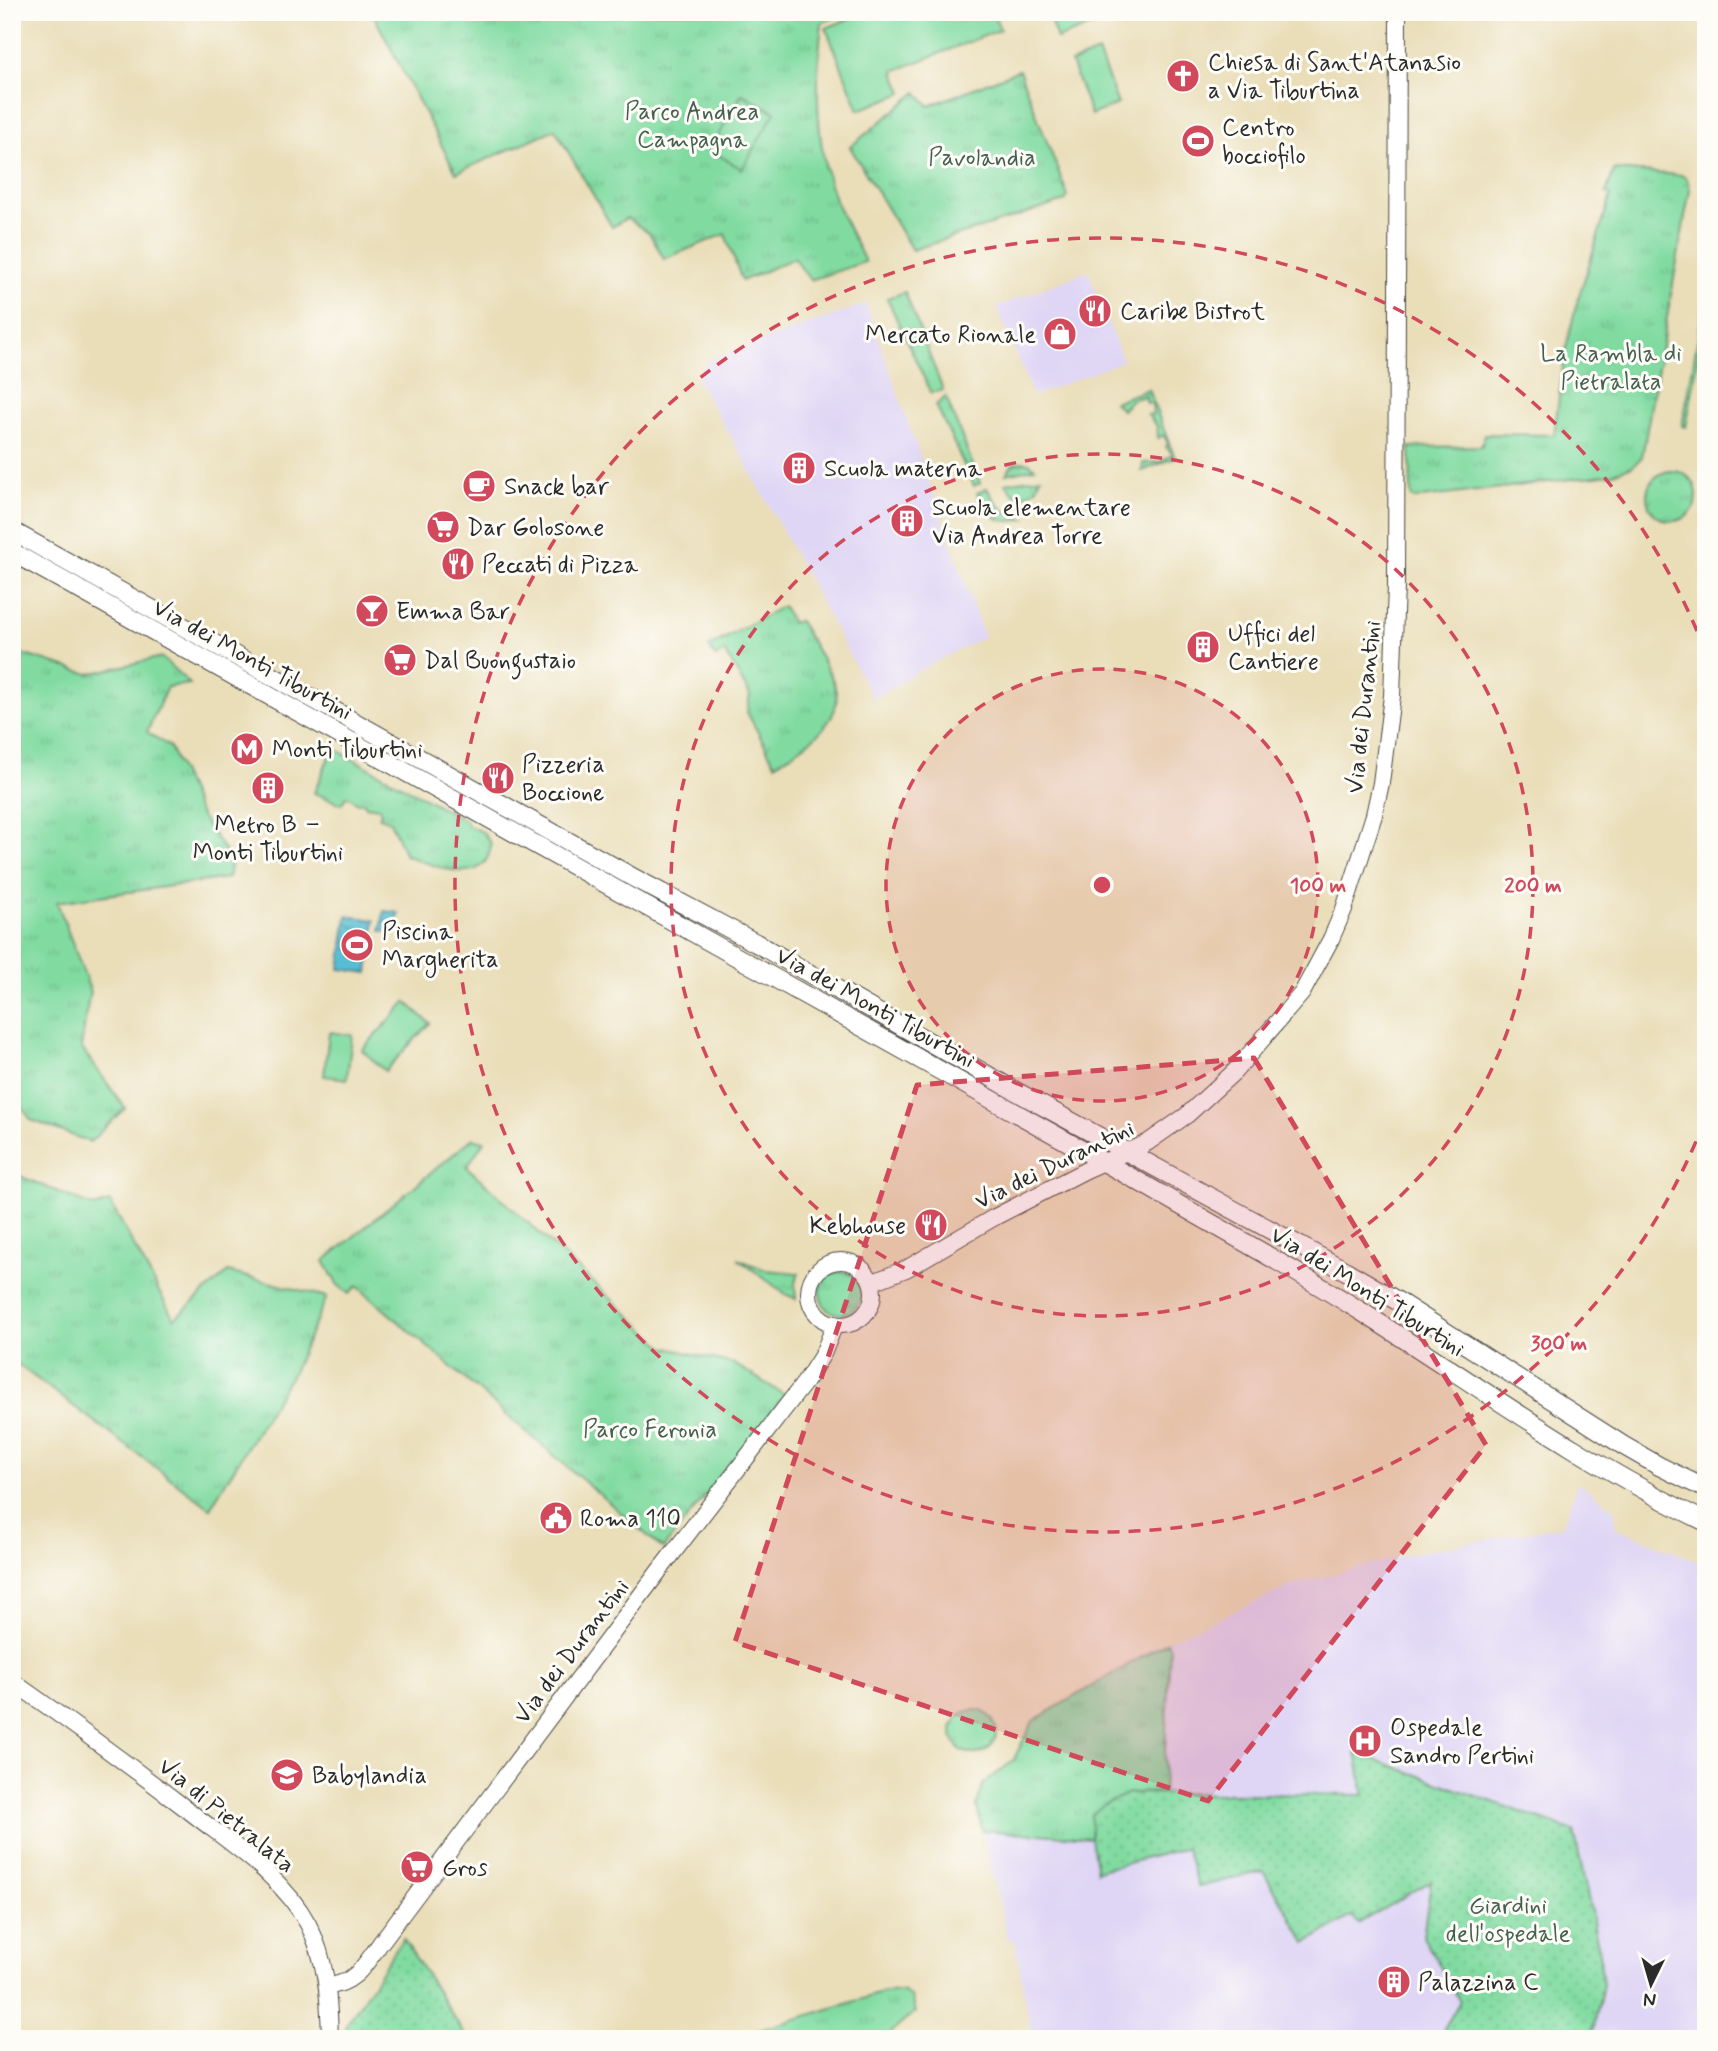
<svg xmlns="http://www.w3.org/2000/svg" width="1718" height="2051" font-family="Mynerve,sans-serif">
<defs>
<pattern id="grass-tufts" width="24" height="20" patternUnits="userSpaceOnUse" patternTransform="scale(1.75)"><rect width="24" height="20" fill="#81dba1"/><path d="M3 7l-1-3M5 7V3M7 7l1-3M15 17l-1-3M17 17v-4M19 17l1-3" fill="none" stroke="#70bc8b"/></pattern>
<pattern id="garden-dots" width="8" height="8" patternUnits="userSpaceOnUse" patternTransform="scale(1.75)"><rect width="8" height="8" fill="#81dba1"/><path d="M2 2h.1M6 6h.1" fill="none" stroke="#70bc8b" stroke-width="1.8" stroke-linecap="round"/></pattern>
<pattern id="water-ripples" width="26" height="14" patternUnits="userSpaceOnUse" patternTransform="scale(1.75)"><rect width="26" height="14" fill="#57bdd4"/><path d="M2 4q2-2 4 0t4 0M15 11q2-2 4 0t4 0" fill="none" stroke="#489aac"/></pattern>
</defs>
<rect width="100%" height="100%" fill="#fdfcf7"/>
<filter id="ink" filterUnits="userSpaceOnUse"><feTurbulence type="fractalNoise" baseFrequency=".0143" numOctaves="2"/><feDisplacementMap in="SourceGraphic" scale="14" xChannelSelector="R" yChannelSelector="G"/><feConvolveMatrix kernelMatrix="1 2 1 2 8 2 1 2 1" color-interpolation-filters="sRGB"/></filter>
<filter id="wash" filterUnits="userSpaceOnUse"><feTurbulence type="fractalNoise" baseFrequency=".00686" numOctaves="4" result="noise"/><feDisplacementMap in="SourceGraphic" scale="28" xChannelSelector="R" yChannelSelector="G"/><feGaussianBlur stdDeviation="1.57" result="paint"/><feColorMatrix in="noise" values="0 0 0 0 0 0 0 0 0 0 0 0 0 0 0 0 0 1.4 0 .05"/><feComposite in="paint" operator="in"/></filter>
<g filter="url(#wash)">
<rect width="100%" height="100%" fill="#eadeb9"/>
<path fill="#dfd5f5" d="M1088,271L1123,361L1033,396L997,307Z
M866,304L984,637L927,666L873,699L740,452L697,380L699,373L709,360Z
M1578,1482L1614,1509L1616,1528L1706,1565V2039H1032L1015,1940H1008L977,1806L983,1784L1013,1761L1033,1721L1156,1646L1293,1585L1423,1551L1563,1526Z"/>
<path fill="url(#grass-tufts)" stroke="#568366" stroke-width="2" d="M372,12H834V18L822,23C815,79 815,151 837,204C845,224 856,242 865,262L810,280L794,258L742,281L725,234L664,259L650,234L627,218L612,227L555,129L456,173Z
M1019,70L1068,196L1065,201L912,250L850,147L917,92L929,106Z
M1614,170L1681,175L1687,179L1690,189L1642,457L1633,466L1611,474L1414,499L1411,496L1410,447L1482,446L1484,434L1554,435L1565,352L1576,306L1611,195L1606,193Z
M905,292L943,390L931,393L887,298Z
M1706,293V316L1686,427L1682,426Z
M1148,389L1175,458L1142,471L1143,463L1160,462L1173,454L1166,447L1168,443L1163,435L1158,438L1157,426L1148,415L1153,414L1152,403H1147L1145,396L1131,400L1122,410L1114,402Z
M946,397L980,483L974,486L936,405Z
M1021,462L1029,463L1035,468L1006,474L1013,464Z
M1647 496a25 25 0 1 1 50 0a25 25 0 1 1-50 0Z
M1041,477L1036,489L1024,496L1014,494L1005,483Z
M987,488C996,506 1006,514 1025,519C998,526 989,516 977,493Z
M783,606L792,623L799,621L804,629C813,645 831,671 835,687C845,724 800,749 775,764L747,712L750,695L725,652L715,657L709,647Z
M12,651L89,674L161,657L190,684L167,687L147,732L170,747L200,815L231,860L228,878L57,902L90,990L81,1047L125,1108L90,1142L31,1120L12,1093Z
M322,742L467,821V825L483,832L491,844C487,892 430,864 405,855L390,821L379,817L381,812L379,808L366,806L364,802L358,803L347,796L341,804L314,793L330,754L319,748L322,746Z
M473,1138L484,1141L467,1167L664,1347L734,1364L785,1395L663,1549L357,1286L349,1294L337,1284L324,1261Z
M15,1174L94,1207L110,1202L174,1319L228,1272L327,1297L293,1372L210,1508L12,1360V1179Z
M738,1259L766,1270L799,1273L795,1283L796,1299L787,1295Z
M820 1293a21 21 0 1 1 42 0a21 21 0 1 1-42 0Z
M1167,1642L1170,1648L1163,1792L1129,1793L1091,1815V1838L982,1830L977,1806L983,1784L1013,1761L1033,1721Z
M952 1732a22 22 0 1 1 44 0a22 22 0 1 1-44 0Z
M903,1991L911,1998L915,2012L884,2039H730L885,1992Z"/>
<path fill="url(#garden-dots)" stroke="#568366" stroke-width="2" d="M1356,1753L1574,1831L1598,1945L1603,1985L1591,2039H1438L1460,2001L1423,1937L1431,1881L1359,1923L1352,1916L1306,1943L1263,1871L1198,1887L1186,1848L1097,1871L1091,1838V1815L1103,1805L1129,1793L1364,1795Z
M403,1938L467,2038L344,2039L346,2025Z"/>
<path fill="#81dba1" stroke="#568366" stroke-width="2" d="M865,12H993L1000,30L894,71L903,93L859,110L826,28Z
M1047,12H1092L1096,24L1057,39Z
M1098,52L1118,104L1091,115L1071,63Z
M742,94L775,112L742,169L710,150Z
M406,1002L430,1023L385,1071L362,1050Z
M329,1032L352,1035L347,1079L324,1076Z"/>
<path fill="url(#water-ripples)" stroke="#417480" stroke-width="2" d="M384,911L399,913L395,933L381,931Z
M347,916L375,920L368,973L340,969Z"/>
</g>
<g filter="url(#ink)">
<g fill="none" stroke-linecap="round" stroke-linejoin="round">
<defs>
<path id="tertiary" d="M809 1293a32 32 0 1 1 64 0a32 32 0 1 1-64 0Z
M873,1282L906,1269L993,1218L1086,1170L1147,1143L1187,1115L1235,1071L1302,993L1331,939L1344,909L1374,815L1381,783L1392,696L1396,586L1398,12
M12,1681C73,1724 133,1768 193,1814C234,1846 283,1877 308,1924C327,1960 329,1999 330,2039
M327,1986C357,1985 368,1959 385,1937L659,1571L805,1382L823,1354L835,1324"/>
<path id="secondary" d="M12,531L634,878L756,943L1010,1088L1346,1271L1399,1302L1624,1446L1659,1466L1706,1489
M12,552L1152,1189C1222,1230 1294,1269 1362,1312C1477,1385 1583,1462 1706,1522"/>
</defs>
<use href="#tertiary" stroke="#484640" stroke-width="18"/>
<use href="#secondary" stroke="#484640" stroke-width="20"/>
<use href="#tertiary" stroke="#fff" stroke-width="16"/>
<use href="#secondary" stroke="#fff" stroke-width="18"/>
</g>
</g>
<path fill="#d1495b" fill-opacity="0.2" stroke="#d1495b" stroke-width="5" stroke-dasharray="14 9" stroke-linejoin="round" d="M1254,1058L1486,1445L1208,1801L735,1642L917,1085Z"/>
<circle cx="1102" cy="885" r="216" fill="#d1495b" fill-opacity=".12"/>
<g fill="none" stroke="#d1495b" stroke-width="3.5" stroke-dasharray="12 9">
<circle cx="1102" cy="885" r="216"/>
<circle cx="1102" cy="885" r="431"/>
<path d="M1704 1122A647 647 0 1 1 1704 648"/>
</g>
<defs>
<symbol id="church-disc" viewBox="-11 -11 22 22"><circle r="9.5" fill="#d1495b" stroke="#fdfcf7"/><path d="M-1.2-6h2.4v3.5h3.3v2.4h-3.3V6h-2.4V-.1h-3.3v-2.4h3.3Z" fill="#fff"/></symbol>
<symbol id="stadium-disc" viewBox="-11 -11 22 22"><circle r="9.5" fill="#d1495b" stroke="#fdfcf7"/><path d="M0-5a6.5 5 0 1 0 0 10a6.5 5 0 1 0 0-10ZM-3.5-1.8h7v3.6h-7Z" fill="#fff"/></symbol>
<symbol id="restaurant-disc" viewBox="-11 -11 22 22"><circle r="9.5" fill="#d1495b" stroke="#fdfcf7"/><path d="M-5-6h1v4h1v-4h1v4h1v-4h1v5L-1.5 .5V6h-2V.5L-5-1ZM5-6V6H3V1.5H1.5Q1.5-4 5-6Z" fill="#fff"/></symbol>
<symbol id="shop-disc" viewBox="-11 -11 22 22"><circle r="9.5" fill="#d1495b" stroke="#fdfcf7"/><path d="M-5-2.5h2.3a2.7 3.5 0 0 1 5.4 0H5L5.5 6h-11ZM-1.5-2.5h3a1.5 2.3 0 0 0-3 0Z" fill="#fff"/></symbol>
<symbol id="building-disc" viewBox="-11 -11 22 22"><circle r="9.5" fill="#d1495b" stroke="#fdfcf7"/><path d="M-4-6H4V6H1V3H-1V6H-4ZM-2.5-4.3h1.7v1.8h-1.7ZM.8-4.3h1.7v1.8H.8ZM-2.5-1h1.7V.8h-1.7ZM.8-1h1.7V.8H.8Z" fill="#fff"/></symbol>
<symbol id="cafe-disc" viewBox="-11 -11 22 22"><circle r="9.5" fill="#d1495b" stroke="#fdfcf7"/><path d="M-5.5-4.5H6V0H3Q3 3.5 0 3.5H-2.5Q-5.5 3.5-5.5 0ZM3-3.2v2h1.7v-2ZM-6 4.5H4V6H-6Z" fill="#fff"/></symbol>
<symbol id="supermarket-disc" viewBox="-11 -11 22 22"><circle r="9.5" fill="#d1495b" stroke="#fdfcf7"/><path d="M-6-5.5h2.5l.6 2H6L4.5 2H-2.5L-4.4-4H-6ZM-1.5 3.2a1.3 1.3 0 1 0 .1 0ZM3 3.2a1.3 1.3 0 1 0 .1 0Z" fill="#fff"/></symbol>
<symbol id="bar-disc" viewBox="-11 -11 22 22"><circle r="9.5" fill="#d1495b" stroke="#fdfcf7"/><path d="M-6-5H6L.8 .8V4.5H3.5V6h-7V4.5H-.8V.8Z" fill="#fff"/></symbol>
<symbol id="metro-disc" viewBox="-11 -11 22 22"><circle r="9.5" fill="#d1495b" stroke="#fdfcf7"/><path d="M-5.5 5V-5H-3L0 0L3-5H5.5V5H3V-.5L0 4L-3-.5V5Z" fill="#fff"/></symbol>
<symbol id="civic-disc" viewBox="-11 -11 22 22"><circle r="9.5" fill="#d1495b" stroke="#fdfcf7"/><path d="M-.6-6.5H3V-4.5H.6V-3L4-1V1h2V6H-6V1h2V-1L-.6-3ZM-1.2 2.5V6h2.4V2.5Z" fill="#fff"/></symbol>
<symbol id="hospital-disc" viewBox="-11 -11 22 22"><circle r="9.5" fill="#d1495b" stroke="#fdfcf7"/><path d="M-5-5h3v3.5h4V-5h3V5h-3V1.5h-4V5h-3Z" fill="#fff"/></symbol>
<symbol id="school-disc" viewBox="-11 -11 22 22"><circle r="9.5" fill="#d1495b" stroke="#fdfcf7"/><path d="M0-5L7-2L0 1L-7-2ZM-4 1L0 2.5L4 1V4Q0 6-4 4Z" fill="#fff"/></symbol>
</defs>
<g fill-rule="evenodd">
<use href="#church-disc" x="1164" y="57" width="38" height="38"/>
<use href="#stadium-disc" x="1179" y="122" width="38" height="38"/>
<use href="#restaurant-disc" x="1076" y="292" width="38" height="38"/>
<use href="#shop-disc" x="1041" y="315" width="38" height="38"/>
<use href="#building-disc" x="780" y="449" width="38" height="38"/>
<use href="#cafe-disc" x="460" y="467" width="38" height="38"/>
<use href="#building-disc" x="888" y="502" width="38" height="38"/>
<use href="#supermarket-disc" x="424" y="508" width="38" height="38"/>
<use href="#restaurant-disc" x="439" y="545" width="38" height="38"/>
<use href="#bar-disc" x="353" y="592" width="38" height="38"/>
<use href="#building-disc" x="1184" y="628" width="38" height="38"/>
<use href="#supermarket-disc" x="381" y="641" width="38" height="38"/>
<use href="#metro-disc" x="228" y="730" width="38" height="38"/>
<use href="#restaurant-disc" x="479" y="759" width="38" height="38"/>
<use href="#building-disc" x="249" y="769" width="38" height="38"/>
<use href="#stadium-disc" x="338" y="926" width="38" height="38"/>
<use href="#restaurant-disc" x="912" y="1206" width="38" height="38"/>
<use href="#civic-disc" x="537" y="1499" width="38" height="38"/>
<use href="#hospital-disc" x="1346" y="1722" width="38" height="38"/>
<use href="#school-disc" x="268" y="1756" width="38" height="38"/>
<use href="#supermarket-disc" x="398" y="1848" width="38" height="38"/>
<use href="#building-disc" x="1375" y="1963" width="38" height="38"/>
</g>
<g text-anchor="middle" stroke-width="6" stroke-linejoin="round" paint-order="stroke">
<g font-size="24" fill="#2b2b2b" stroke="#fdfcf7" text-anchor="start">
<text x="1208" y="70">Chiesa di Sant'Atanasio<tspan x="1208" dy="28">a Via Tiburtina</tspan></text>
<text x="1222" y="135">Centro<tspan x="1222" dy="28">bocciofilo</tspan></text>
<text x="1120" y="319">Caribe Bistrot</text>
<text x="1036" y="342" text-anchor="end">Mercato Rionale</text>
<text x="824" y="476">Scuola materna</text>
<text x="504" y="494">Snack bar</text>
<text x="932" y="515">Scuola elementare<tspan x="932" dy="28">Via Andrea Torre</tspan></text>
<text x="467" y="535">Dar Golosone</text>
<text x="482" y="572">Peccati di Pizza</text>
<text x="396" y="619">Emma Bar</text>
<text x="1228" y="641">Uffici del<tspan x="1228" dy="28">Cantiere</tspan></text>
<text x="424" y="668">Dal Buongustaio</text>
<text x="272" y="757">Monti Tiburtini</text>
<text x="522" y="772">Pizzeria<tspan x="522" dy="28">Boccione</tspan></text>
<text x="268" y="832" text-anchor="middle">Metro B –<tspan x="268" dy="28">Monti Tiburtini</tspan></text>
<text x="382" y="939">Piscina<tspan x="382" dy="28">Margherita</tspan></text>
<text x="906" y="1233" text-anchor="end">Kebhouse</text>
<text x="580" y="1526">Roma 110</text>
<text x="1390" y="1735">Ospedale<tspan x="1390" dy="28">Sandro Pertini</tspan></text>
<text x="312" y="1783">Babylandia</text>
<text x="442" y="1875">Gros</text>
<text x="1418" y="1990">Palazzina C</text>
</g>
<g font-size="24" fill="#45604e" stroke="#fdfcf7">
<text x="692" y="119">Parco Andrea<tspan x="692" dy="28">Campagna</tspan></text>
<text x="982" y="165">Pavolandia</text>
<text x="1611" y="361">La Rambla di<tspan x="1611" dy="28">Pietralata</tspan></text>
<text x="650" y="1437">Parco Feronia</text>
<text x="1508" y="1913">Giardini<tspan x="1508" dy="28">dell'ospedale</tspan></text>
</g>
<g font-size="24" fill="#2b2b2b" stroke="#fdfcf7">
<text transform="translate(253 659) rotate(29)" y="8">Via dei Monti Tiburtini</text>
<text transform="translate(1363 707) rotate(-84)" y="8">Via dei Durantini</text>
<text transform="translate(876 1007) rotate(29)" y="8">Via dei Monti Tiburtini</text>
<text transform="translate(1054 1164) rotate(-26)" y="8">Via dei Durantini</text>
<text transform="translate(1368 1291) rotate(32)" y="8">Via dei Monti Tiburtini</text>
<text transform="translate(571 1651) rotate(-53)" y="8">Via dei Durantini</text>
<text transform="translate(227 1815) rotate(39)" y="8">Via di Pietralata</text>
</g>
</g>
<circle cx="1102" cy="885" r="10" fill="#d1495b" stroke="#fdfcf7" stroke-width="3.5"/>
<g font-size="21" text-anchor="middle" font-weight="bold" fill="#d1495b" stroke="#fdfcf7" stroke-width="6" stroke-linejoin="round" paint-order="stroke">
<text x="1318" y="892">100 m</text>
<text x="1533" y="892">200 m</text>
<text x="1559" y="1350">300 m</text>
</g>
<rect width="1718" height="2051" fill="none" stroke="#fdfcf7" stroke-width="42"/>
<g transform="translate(1651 1984) rotate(185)" stroke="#fdfcf7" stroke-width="5" paint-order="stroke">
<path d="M0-5L12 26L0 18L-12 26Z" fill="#2b2b2b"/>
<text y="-10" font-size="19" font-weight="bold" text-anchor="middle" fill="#2b2b2b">N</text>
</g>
</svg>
